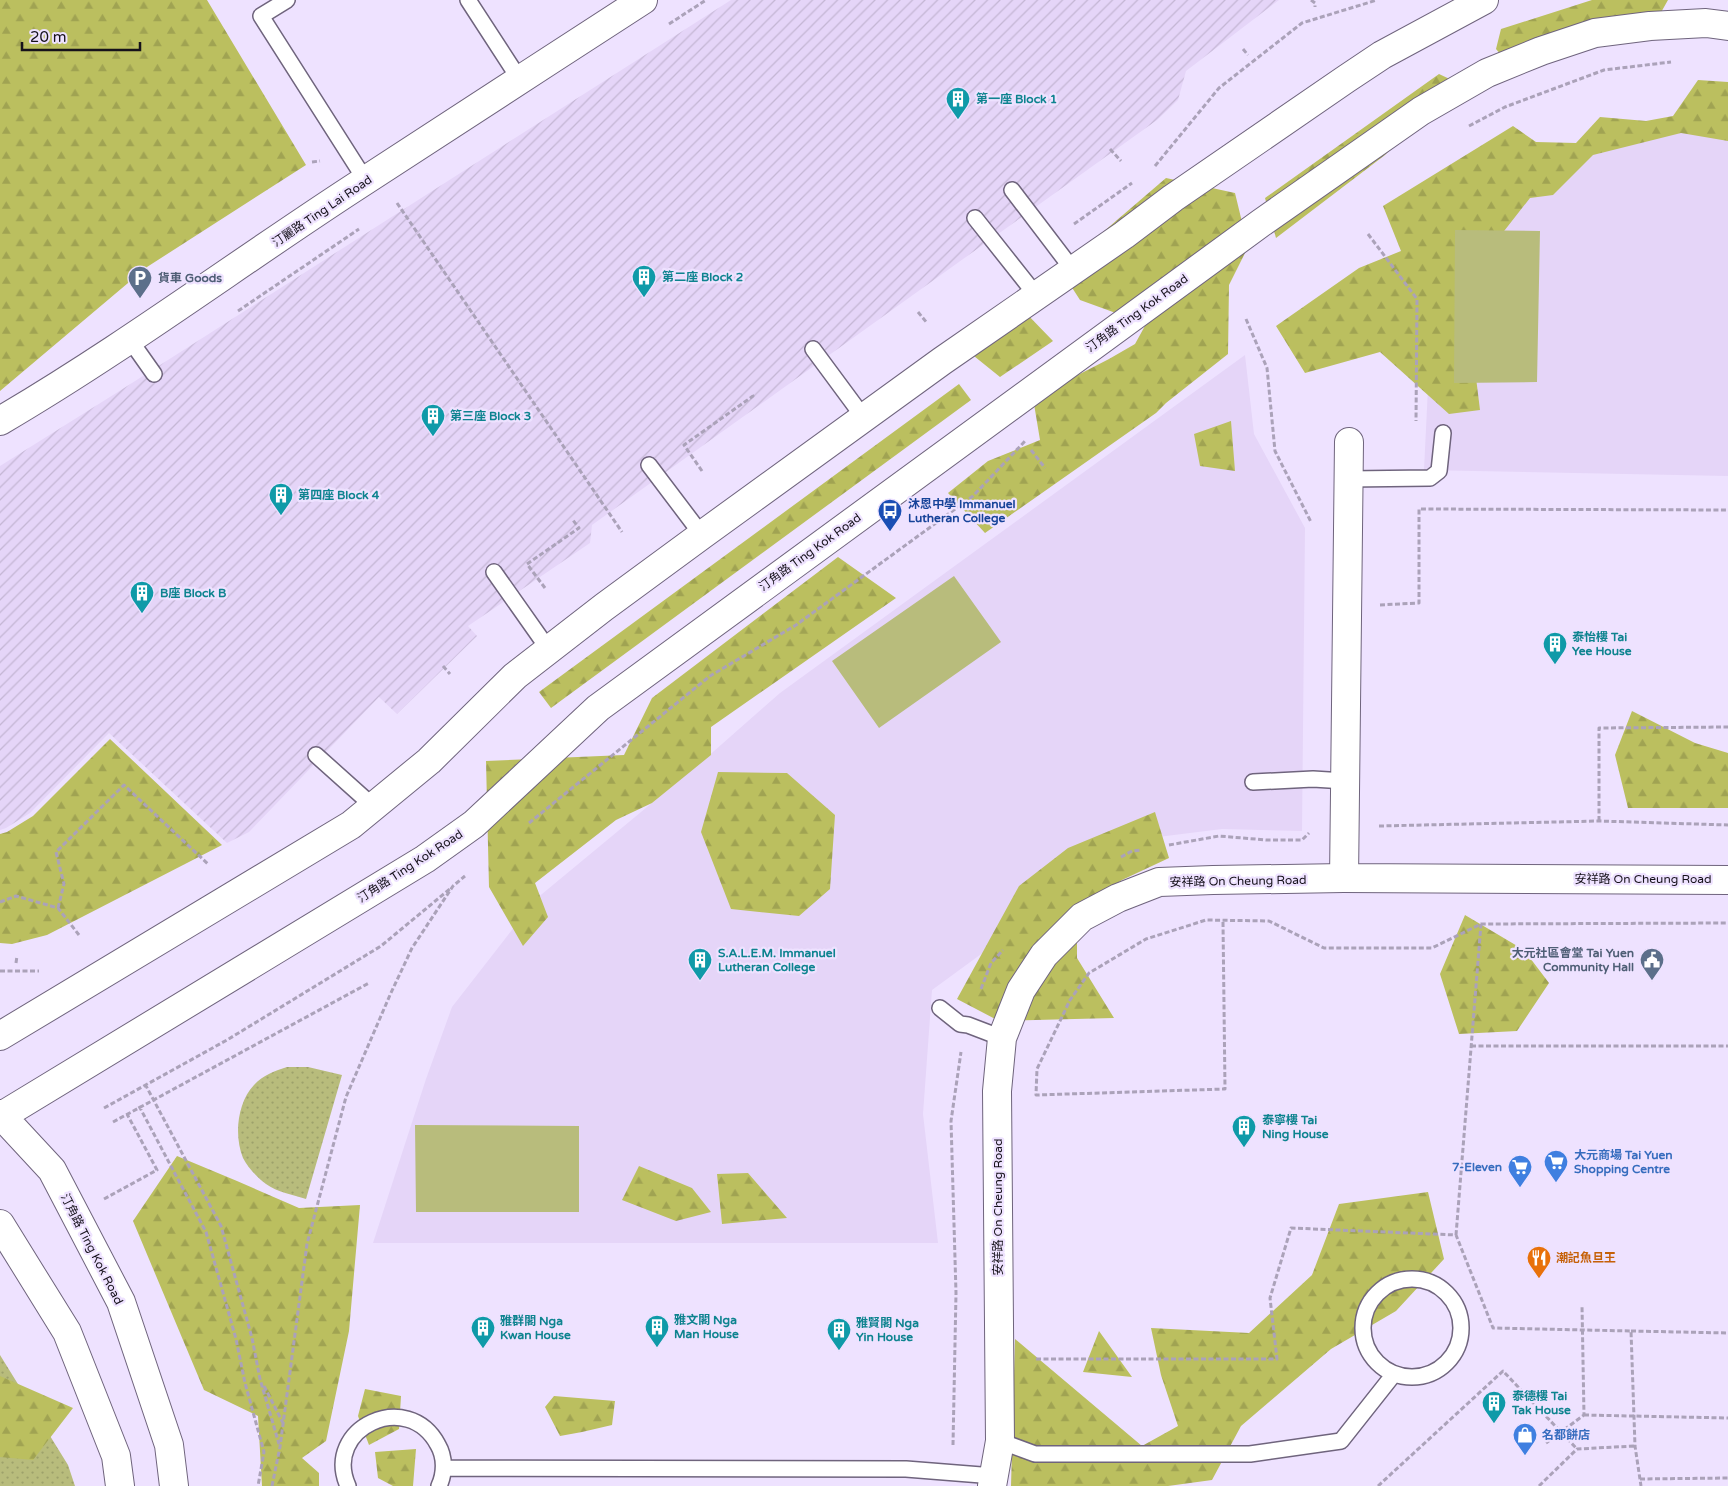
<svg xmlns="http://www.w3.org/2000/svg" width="1728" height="1486" font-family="'Varela Round','Noto Sans TC',sans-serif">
<defs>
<pattern id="industrial-furrows" width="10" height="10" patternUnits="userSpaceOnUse" patternTransform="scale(1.25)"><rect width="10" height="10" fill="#e5d5f8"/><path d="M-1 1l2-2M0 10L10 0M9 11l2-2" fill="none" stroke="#c4b6d4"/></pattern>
<pattern id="green-dots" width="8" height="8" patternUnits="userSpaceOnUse" patternTransform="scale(1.25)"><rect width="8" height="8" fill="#b8bc7c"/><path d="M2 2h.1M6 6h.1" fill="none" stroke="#9da16b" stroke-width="1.8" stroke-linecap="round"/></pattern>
<pattern id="forest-firs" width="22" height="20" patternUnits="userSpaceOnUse" patternTransform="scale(1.25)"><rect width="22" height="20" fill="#bbbf5f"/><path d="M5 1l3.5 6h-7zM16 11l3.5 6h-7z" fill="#a0a352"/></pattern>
</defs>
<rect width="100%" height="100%" fill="#eee2ff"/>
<path fill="#e5d5f8" d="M1728,118V476L1424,470L1432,305L1539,167Z
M1245,355L1254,434L1305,528L1302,831L1222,829L1158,837L999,941L932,990L923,1114L938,1243H373L426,1079L452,1007L536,899L705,759L780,693Z"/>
<path fill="url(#industrial-furrows)" d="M731,0H1279L1186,71L1178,100L1157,120L592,525L590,543L468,626L477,636L397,714L379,697L249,832L227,843L109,733L30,813L6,828L0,830V466L121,390Z"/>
<path fill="url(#green-dots)" d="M287,1067H308L342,1075L306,1199C293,1195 277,1192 266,1184C258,1178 248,1168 243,1158C234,1136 237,1103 254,1085C263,1075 275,1071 287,1067Z
M0,1355L68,1465L75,1486H0Z"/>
<path fill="url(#forest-firs)" d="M0,0H207L306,165L147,267L0,391Z
M1592,0H1668L1655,23L1593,28L1518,75L1496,49L1501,29Z
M1439,74L1456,82L1385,155L1276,238L1265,198Z
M1698,80L1728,82V141L1681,133L1593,155L1553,195L1530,198L1472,272L1470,329L1480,410L1449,414L1380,352L1305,373L1276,326L1359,268L1401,251L1383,206L1513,126L1536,142L1576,143L1600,117L1646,121L1673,116Z
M1166,178L1235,193L1248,247L1229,285L1228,354L1166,403L1156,413L985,533L948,493L988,461L1040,440L1033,398L1109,359L1135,344L1146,324L1080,300L1060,269Z
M1023,310L1053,341L1000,377L969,352Z
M959,384L971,400L551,708L539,692Z
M1231,421L1235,471L1200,466L1194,434Z
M838,557L896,598L711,727V755L652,803L616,820L535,883L548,917L523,946L489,887L486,761L624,755L652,698Z
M1632,711L1695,743L1728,753V808H1628L1615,755Z
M110,739L222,845L47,935L12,944L0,943V834L7,832L33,816Z
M718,772L787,773L835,815L830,889L799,916L731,909L701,832Z
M1155,812L1169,858L1122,880L1077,909V958L1114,1018L999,1021L957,999L1019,886L1068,848Z
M1465,915L1524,950L1549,983L1517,1031L1459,1034L1440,974Z
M177,1156L237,1181L299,1208L360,1205L349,1331L326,1441L302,1458L319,1473V1486H262L258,1416L204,1390L133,1221Z
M639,1166L692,1188L711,1212L676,1221L622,1200Z
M748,1173L787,1218L722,1224L717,1174Z
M1428,1192L1444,1259L1396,1311L1331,1349L1241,1426L1212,1480L1168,1486H1011L1015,1339L1142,1446L1178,1426L1161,1375L1151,1328L1249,1333L1312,1275L1339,1204Z
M1099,1331L1132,1377L1083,1372Z
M0,1376L73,1408L33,1460L0,1457Z
M365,1389L401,1396L399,1429L369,1445L358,1416Z
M554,1396L615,1401L612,1425L582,1432L560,1436L545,1407Z
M416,1449L413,1486H393L378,1478L375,1452Z"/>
<path fill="#b8bc7c" d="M1455,230L1540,231L1537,382L1454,383Z
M954,576L1001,642L879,728L832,661Z
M415,1125L579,1126V1212H416Z"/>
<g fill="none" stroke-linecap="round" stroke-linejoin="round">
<defs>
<path id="lane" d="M287,0L261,16L366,181
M468,0L520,80
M1012,190L1073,270
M975,218L1036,295
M130,340L154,374
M813,349L864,418
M649,465L702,535
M1348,479L1430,478L1439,471L1443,433
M494,572L549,650
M316,755L374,807
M1253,782L1313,779L1345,781
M940,1008L960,1024L968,1025L1002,1038
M1363 1328a49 49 0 1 1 98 0a49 49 0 1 1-98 0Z
M1000,1441L1035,1454H1250L1341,1441L1394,1374
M444,1468L906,1469L994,1476
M348,1486C322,1428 408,1388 438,1445C445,1457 445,1473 439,1486"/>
<path id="street" d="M0,421C121,350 234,266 352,189C448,126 546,63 643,0
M1344,878C1346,733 1346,588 1349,442
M992,1486L1000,1441L997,1091L1002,1038L1021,990L1044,955L1082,917L1118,898L1159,882L1213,880L1344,878L1728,880"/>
<path id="secondary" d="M0,1036L351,825L429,761L515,676L604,607L702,535L942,361L1124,235L1173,198L1346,79L1382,55L1484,0
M0,1114L52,1170L121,1302L169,1445L174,1486
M0,1117L425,859L474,824L598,708L1261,223L1421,111L1487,73L1541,51L1595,33L1650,26L1706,23L1728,26
M0,1224L67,1332L116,1456L120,1486"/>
</defs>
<use href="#lane" stroke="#6f647d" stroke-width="18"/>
<use href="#street" stroke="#6f647d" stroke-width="30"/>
<use href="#secondary" stroke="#6f647d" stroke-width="30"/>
<path stroke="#aba2b9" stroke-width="3" stroke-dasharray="5 2.5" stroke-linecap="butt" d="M1311,0L1315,3V7
M669,24L706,0
M1243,49L1248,55
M1469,126L1505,107L1604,70L1671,62
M1110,149L1121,161
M312,162L320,161
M1155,166L1219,88L1302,23L1377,0
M397,203L622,532
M1074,224L1132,183
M1368,234L1417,299L1416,421
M238,311L359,229
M918,312L927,323
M1246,319L1267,368L1275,451L1311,522
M1031,450L1045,468
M702,471L684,445L753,396L751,393
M545,588L527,564L579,528L572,519
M1380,605L1419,603V509L1728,510
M443,666L450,674
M1599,821V728L1728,727
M529,823L710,676L796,625L973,496L1026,440
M1379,826L1599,821L1728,825
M1169,845L1219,836L1266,840H1302L1309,833
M1121,857L1132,851L1141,850
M0,902L16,896L58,908L79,935
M58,908L64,884L56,852L124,785L209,865
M1223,922L1225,1089L1036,1095L1037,1069L1070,1000L1089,973L1146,939L1206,920L1269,921L1324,948H1432L1481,924L1728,923
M16,963L17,956
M0,971H39
M981,989L991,963L1003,950
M1471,1046H1728
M145,1084L221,1226L252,1338L260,1379L279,1444
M139,1106L206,1232L236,1339L245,1383L264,1452L258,1486
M104,1108L227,1040L381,946L451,888
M113,1122L369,983
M104,1199L157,1170L127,1114
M1456,1235L1481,924
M1631,1331L1728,1333
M1036,1359H1277L1270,1298L1291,1228L1456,1235L1493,1328L1631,1331L1635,1446L1641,1486
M264,1386L283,1423
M953,1445L956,1293L951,1121L961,1052
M1640,1479L1728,1478
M272,1486L280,1447L307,1244L346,1097L390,995L412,948L453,886L465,876
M1378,1486L1503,1371L1577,1449
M1539,1486L1577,1449L1635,1446"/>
<use href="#lane" stroke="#fff" stroke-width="15"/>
<use href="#street" stroke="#fff" stroke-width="28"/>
<use href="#secondary" stroke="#fff" stroke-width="28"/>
<path stroke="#aba2b9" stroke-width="3" stroke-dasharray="5 2.5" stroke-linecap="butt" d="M1584,1415L1728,1418
M1546,1443L1584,1415L1582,1305"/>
</g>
<defs>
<symbol id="building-pin" viewBox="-11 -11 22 30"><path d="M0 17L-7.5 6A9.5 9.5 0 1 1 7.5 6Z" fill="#0f9aa8" stroke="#eee2ff"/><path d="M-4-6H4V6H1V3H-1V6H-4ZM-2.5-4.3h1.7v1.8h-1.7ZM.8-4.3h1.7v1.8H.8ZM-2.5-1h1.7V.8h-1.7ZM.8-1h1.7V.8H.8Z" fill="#fff"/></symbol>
<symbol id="parking-pin" viewBox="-11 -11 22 30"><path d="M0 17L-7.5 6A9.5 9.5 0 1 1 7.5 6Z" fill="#5c6f8a" stroke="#eee2ff"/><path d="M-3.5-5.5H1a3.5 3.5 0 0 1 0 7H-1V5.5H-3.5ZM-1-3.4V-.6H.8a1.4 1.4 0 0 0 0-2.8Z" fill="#fff"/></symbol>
<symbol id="bus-pin" viewBox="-11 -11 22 30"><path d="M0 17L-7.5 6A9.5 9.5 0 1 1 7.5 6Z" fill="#1a4fb4" stroke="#eee2ff"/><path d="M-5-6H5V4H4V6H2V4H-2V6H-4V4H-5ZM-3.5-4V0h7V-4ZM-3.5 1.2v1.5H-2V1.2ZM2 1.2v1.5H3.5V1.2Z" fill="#fff"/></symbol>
<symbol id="civic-pin" viewBox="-11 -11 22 30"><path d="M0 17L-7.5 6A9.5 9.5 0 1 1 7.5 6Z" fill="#5c6f8a" stroke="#eee2ff"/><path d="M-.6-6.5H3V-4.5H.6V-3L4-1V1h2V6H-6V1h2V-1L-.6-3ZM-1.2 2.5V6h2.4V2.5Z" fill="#fff"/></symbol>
<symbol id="supermarket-pin" viewBox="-11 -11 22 30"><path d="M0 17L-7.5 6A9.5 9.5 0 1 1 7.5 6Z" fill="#3f7fe0" stroke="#eee2ff"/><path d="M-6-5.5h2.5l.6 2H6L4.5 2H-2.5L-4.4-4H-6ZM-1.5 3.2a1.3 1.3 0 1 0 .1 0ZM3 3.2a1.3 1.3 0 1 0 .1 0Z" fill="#fff"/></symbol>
<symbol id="restaurant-pin" viewBox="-11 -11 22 30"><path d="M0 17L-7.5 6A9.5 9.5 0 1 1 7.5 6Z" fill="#e8710a" stroke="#eee2ff"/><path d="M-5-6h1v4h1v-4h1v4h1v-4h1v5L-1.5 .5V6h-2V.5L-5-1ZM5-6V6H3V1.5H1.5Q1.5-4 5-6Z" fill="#fff"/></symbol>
<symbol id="shop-pin" viewBox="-11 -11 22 30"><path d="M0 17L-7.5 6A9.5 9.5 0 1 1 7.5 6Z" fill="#3f7fe0" stroke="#eee2ff"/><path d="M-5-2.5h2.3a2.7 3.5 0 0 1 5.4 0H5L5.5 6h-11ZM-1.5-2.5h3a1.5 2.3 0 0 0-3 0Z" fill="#fff"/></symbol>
</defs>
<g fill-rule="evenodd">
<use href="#building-pin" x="944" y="85" width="28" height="38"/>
<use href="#building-pin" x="630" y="263" width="28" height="38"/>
<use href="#parking-pin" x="126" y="264" width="28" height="38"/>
<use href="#building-pin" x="419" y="402" width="28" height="38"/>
<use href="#building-pin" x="267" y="481" width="28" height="38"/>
<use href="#bus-pin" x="876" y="497" width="28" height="38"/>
<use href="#building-pin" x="128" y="579" width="28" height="38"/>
<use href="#building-pin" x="1541" y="630" width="28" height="38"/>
<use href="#building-pin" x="686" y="946" width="28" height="38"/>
<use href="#civic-pin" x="1638" y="946" width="28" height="38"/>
<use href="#building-pin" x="1230" y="1113" width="28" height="38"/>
<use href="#supermarket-pin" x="1542" y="1148" width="28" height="38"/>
<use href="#supermarket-pin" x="1506" y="1153" width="28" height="38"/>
<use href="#restaurant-pin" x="1525" y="1244" width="28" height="38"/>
<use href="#building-pin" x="643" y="1313" width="28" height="38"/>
<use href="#building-pin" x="469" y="1314" width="28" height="38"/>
<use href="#building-pin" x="825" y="1316" width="28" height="38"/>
<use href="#building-pin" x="1480" y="1389" width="28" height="38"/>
<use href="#shop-pin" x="1511" y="1421" width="28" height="38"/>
</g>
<g text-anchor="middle" stroke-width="4.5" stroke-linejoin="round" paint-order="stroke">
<g font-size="12" font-weight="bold" fill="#0d838f" stroke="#eee2ff" text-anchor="start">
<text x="976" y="103">第一座 Block 1</text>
<text x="662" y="281">第二座 Block 2</text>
<text x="450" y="420">第三座 Block 3</text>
<text x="298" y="499">第四座 Block 4</text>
<text x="160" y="597">B座 Block B</text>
<text x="1572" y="641">泰怡樓 Tai<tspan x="1572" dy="14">Yee House</tspan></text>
<text x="718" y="957">S.A.L.E.M. Immanuel<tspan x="718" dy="14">Lutheran College</tspan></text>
<text x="1262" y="1124">泰寧樓 Tai<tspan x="1262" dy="14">Ning House</tspan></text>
<text x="674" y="1324">雅文閣 Nga<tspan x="674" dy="14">Man House</tspan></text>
<text x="500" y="1325">雅群閣 Nga<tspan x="500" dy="14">Kwan House</tspan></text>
<text x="856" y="1327">雅賢閣 Nga<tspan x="856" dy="14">Yin House</tspan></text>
<text x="1512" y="1400">泰德樓 Tai<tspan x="1512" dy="14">Tak House</tspan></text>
</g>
<g font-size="12" fill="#16121b" stroke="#eee2ff">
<text transform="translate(322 211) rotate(-34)" y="4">汀麗路 Ting Lai Road</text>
<text transform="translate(1137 313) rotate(-36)" y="4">汀角路 Ting Kok Road</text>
<text transform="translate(810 552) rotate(-36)" y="4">汀角路 Ting Kok Road</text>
<text transform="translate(410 866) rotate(-33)" y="4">汀角路 Ting Kok Road</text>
<text x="1643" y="883">安祥路 On Cheung Road</text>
<text transform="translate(1238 881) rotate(-1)" y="4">安祥路 On Cheung Road</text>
<text transform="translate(998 1207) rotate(-90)" y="4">安祥路 On Cheung Road</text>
<text transform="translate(92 1249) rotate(63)" y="4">汀角路 Ting Kok Road</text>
</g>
<g font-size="12" font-weight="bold" fill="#4e5e75" stroke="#eee2ff" text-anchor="start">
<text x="158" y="282">貨車 Goods</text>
<text x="1634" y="957" text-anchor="end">大元社區會堂 Tai Yuen<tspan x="1634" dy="14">Community Hall</tspan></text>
</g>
<g font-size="12" font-weight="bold" fill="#164399" stroke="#eee2ff" text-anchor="start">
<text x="908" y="508">沐恩中學 Immanuel<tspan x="908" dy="14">Lutheran College</tspan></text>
</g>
<g font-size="12" font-weight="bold" fill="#366cbe" stroke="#eee2ff" text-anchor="start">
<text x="1574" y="1159">大元商場 Tai Yuen<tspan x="1574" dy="14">Shopping Centre</tspan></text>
<text x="1502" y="1171" text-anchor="end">7-Eleven</text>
<text x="1542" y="1439">名都餅店</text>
</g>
<g font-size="12" font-weight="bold" fill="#c56008" stroke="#eee2ff" text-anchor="start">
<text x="1556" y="1262">潮記魚旦王</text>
</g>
</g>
<path d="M22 42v8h118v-8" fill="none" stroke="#16121b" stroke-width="2.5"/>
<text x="30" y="42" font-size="15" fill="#16121b" stroke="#eee2ff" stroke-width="4" paint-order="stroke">20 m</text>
</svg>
